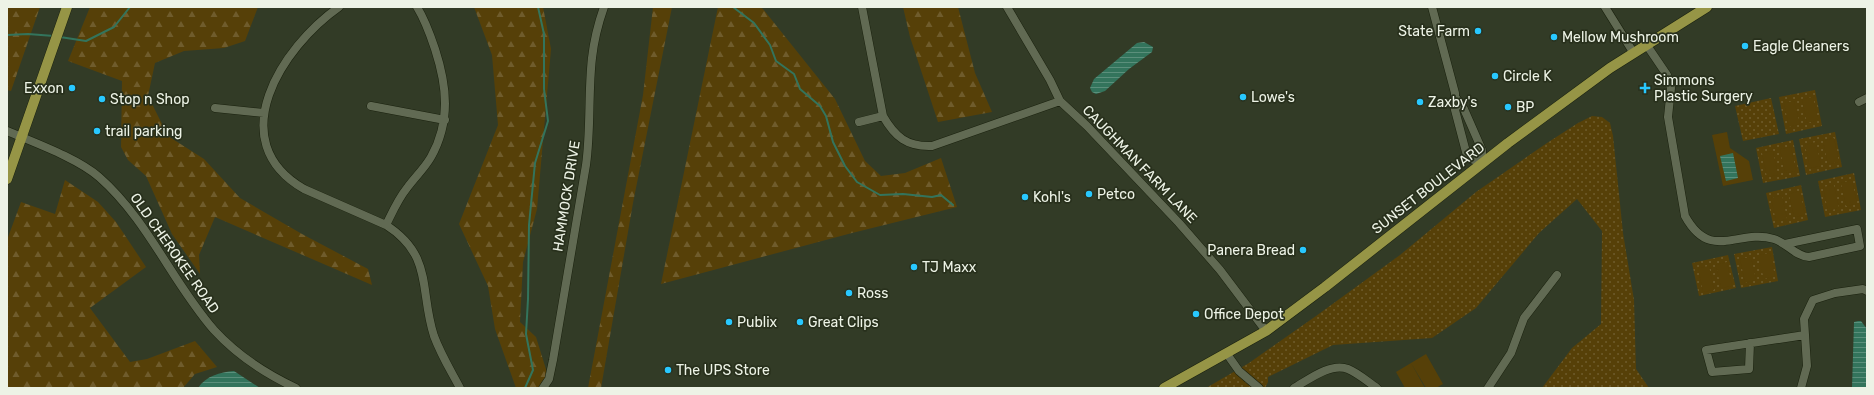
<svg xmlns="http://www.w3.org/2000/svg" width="1874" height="395" font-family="Rubik,sans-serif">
<defs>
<pattern id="green-dots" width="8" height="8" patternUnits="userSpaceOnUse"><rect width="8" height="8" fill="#564008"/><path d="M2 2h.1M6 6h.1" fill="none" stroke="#6f5c2c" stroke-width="1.8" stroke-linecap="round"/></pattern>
<pattern id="forest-firs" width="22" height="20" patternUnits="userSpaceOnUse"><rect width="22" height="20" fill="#564008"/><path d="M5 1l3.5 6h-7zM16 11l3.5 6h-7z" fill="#6f5c2c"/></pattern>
<pattern id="water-rules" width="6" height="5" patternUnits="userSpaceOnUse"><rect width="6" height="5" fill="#33745c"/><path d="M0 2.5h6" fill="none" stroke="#5b8f7b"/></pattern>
</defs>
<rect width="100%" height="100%" fill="#323b26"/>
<path fill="url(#green-dots)" d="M1815,90L1822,126L1786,134L1779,97Z
M1771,98L1779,134L1743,141L1735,106Z
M1592,116L1602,117L1610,123L1613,136L1623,233L1634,300L1636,369L1649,388H1542L1572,348L1601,324L1602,231L1577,199L1539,233L1476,308L1432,338L1333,345L1268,377V382L1265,388H1206L1249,363L1316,316L1400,255L1476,192L1547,143L1578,123Z
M1835,132L1842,167L1806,175L1799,139Z
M1793,140L1800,176L1763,183L1756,148Z
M1854,173L1861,210L1825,217L1818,181Z
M1801,185L1808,220L1774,228L1766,193Z
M1772,247L1778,281L1741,288L1734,254Z
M1728,255L1736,288L1699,296L1692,263Z"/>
<path fill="url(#forest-firs)" d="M7,7H40L11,91L7,90Z
M90,7H258L245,41L224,48L184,51L155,63L148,96L168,136L204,159L240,198L302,234L368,269L372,285L215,217L199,255L200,274L172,234L146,176L128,160L121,147L122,81L68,61Z
M474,7H543L551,49L537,209L523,262L520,322L536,337L549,379L543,388H516L495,329L488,286L459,224L498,125L492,55Z
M653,7H672L633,203L601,388H588L643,95Z
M718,7H760L763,9L835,99L865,161L881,176L905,173L941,158L957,207L852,233L661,284Z
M903,7H958L975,73L992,112L938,122L910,37Z
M65,180L98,202L116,222L146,267L90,308L130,362L147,359L195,341L217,367L195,374L183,388H7V240L21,202L55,214Z"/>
<path fill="#564008" d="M1813,97L1818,120L1807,123L1802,99Z
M1794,101L1800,124L1789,127L1784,103Z
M1727,132L1730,148L1749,161L1753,180L1723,186L1712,135Z
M1834,138L1839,162L1828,164L1823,141Z
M1816,142L1821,166L1810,168L1805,145Z
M1791,147L1796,171L1785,173L1780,149Z
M1773,151L1778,175L1767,177L1762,153Z
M1852,180L1857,204L1846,206L1841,183Z
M1834,185L1839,208L1828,211L1823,187Z
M1800,191L1805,215L1794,217L1789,194Z
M1782,195L1787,219L1776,221L1771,198Z
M1770,253L1775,276L1764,279L1758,255Z
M1751,257L1756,280L1745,283L1740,259Z
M1727,262L1732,286L1721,288L1716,265Z
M1709,266L1714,290L1703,292L1698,268Z
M1426,354L1443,384L1436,388H1426L1411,363Z
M1411,363L1425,388H1405L1396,372Z"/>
<path fill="url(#water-rules)" d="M1144,42L1153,47L1152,52L1129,69L1105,91L1096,94L1092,92L1090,88L1094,79L1137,43Z
M1733,153L1738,178L1726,181L1720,156Z
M1858,321H1861L1867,329V388H1852L1854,322Z
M234,371L260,388H198C206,376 220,372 234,371Z"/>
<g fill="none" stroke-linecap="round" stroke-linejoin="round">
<path stroke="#33745c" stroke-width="2" d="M733,7L754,23L770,45L776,61L794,74L800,89L820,106L826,116L833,142L845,166L857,182L880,195L903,194L932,197L941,195L953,205
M7,35L28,34L54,36
M60,37L86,41L114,27L130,7
M525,388L533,370L526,334L528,299L529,225L535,163L548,121L544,89V34L538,7"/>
<defs>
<path id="minor" d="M339,7C282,47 221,141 304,189L386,225C434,256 419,290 434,336C441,355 451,371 460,388
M862,7L883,116C895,137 907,147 932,146L1060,101
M1007,7L1050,80L1060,101L1087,126L1179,223L1220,270L1266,331
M1432,7L1455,93V110L1466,152L1471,159L1482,163V150L1464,109L1456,98
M1605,7L1633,52
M1646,44L1667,75L1671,88L1668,117L1685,216C1711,263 1738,228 1774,239C1787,243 1795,256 1809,257L1860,246L1857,229L1785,244
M1859,102L1867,98
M371,106L445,120
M215,108L264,113
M859,122L883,116
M7,131C35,143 77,158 99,177C148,220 172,282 214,330C236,354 266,374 296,388
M386,225C392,213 398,199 407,188C415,177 424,169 431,157C451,121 447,86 435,49C430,34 425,20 417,7
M1750,343L1749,369L1712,372L1706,350L1805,335
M1227,354L1239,371L1259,388
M543,388L549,379L553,360L586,165C591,129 588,93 592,58C594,40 598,24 604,7
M1294,388C1308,380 1331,362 1348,369C1358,373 1368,382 1377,388
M1488,388L1511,353L1524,318L1557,275
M1801,388L1807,366L1804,319L1813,300L1835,293L1863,289L1867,291"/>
<path id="major" d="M7,179L67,7
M1164,388L1266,331L1325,287L1508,143L1610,68L1707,7"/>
</defs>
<use href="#minor" stroke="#1a210e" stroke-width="9"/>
<use href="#major" stroke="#1a210e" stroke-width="11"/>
<use href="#minor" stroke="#616a53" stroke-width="8"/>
<use href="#major" stroke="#969546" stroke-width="10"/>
</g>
<g fill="#28c8ff" stroke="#28301c" stroke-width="1.5">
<circle cx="1478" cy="31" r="4"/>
<circle cx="1554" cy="37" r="4"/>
<circle cx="1745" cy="46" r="4"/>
<circle cx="1495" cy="76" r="4"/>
<circle cx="72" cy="88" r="4"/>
<path d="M1643 82h4v4h4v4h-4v4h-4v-4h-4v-4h4z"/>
<circle cx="1243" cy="97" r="4"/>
<circle cx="102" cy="99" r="4"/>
<circle cx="1420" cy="102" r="4"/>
<circle cx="1508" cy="107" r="4"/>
<circle cx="97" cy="131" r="4"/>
<circle cx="1089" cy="194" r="4"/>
<circle cx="1025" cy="197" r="4"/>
<circle cx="1303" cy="250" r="4"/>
<circle cx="914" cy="267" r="4"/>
<circle cx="849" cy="293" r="4"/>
<circle cx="1196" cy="314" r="4"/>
<circle cx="729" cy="322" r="4"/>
<circle cx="800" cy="322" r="4"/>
<circle cx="668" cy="370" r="4"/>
</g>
<g text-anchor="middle" stroke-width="3.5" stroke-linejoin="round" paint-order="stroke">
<g font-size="14" fill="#edf3e6" stroke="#28301c" text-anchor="start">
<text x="1470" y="36" text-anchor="end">State Farm</text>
<text x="1562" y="42">Mellow Mushroom</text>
<text x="1753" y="51">Eagle Cleaners</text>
<text x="1503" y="81">Circle K</text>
<text x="1654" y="85">Simmons<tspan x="1654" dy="16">Plastic Surgery</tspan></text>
<text x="64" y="93" text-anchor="end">Exxon</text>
<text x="1251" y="102">Lowe's</text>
<text x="110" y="104">Stop n Shop</text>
<text x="1428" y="107">Zaxby's</text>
<text x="1516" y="112">BP</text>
<text x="105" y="136">trail parking</text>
<text x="1097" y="199">Petco</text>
<text x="1033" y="202">Kohl's</text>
<text x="1295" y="255" text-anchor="end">Panera Bread</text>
<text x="922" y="272">TJ Maxx</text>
<text x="857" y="298">Ross</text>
<text x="1204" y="319">Office Depot</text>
<text x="737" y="327">Publix</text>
<text x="808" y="327">Great Clips</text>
<text x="676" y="375">The UPS Store</text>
</g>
<g font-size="14" fill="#edf3e6" stroke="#28301c">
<text transform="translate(1140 164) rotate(46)" y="5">CAUGHMAN FARM LANE</text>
<text transform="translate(1428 188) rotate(-38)" y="5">SUNSET BOULEVARD</text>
<text transform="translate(566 196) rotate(-81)" y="5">HAMMOCK DRIVE</text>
<text transform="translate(175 253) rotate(55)" y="5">OLD CHEROKEE ROAD</text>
</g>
</g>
<rect width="1874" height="395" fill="none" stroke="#edf3e6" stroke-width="16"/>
</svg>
